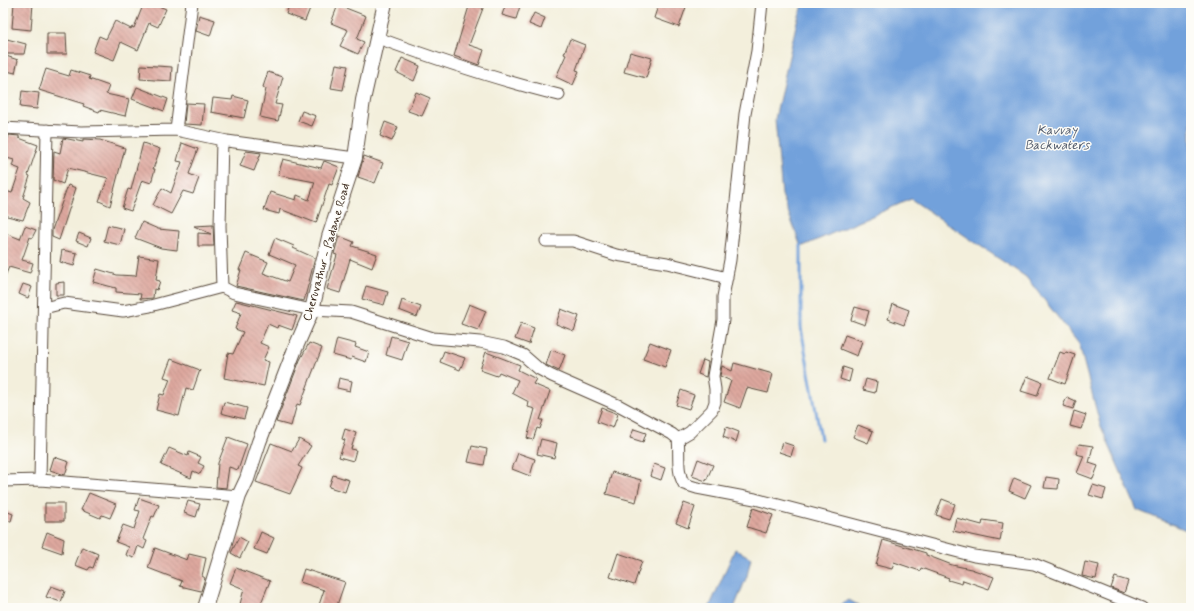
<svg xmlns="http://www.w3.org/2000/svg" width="1194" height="611" font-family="Mynerve,sans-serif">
<defs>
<pattern id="building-back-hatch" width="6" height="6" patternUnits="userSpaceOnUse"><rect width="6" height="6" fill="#dea89f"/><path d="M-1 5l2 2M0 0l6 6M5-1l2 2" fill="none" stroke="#b58981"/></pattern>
</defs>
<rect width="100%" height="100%" fill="#fdfcf7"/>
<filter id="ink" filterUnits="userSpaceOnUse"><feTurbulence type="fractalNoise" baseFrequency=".025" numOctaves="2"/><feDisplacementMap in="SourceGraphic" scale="8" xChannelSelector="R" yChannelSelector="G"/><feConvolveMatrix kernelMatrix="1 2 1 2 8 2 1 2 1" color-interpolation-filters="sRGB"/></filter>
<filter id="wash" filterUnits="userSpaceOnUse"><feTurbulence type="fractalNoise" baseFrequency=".012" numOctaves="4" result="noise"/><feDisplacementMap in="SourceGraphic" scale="16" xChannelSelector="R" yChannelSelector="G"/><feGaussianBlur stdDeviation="0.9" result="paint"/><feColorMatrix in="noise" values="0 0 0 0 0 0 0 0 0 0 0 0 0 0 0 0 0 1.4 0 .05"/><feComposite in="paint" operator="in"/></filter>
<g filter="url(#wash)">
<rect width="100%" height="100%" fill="#f3efdc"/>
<path fill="#72a1db" stroke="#56667c" d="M804,3H1191V532L1137,510L1100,424L1079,344L1026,277L911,199L801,247L782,195L775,119L797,21Z
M735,549L751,558L747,576L734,608H709Z
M849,600L858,605L859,608H835Z"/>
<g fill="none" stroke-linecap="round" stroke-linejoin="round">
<path stroke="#72a1db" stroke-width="3" d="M801,245V328L821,439"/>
</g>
<g id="blocks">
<path fill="url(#building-back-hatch)" d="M14,3H33L31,30L12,28Z
M144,3H151L166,9L158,27L149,23L138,50L121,42L114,60L93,52L99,36L106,39L115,21L131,29L132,27L134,28Z
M290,3H312L305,21L286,14Z
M470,3H485L469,45L484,50L479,65L454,56Z
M506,3H521L516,19L502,15Z
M659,3H674L686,7L679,27L654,18Z
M338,5L366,16L357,39L364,42L358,54L340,46L348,30L331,23Z
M534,13L545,18L541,29L529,24Z
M199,15L215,20L210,36L196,31Z
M47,33H66L67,54H47Z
M3,38L26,44L24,54H3Z
M570,39L585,45L576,70L579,71L573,85L556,77L566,55L564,54Z
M630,52L652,58L646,78L624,72Z
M3,55L18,60L15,73L3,70Z
M402,58L420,66L414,81L396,72Z
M336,64L348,66L343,90L331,88Z
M141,65L172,67L171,81L140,79Z
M46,69L69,76L71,70L90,76L89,79L109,86L106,94L129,99L125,116L100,110L99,112L83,106L84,104L39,90Z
M268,72L283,77L275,104L282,105L278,121L260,117L266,89L263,87Z
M137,87L168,99L164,111L132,99Z
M22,91L39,93L37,109L20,107Z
M416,92L430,98L422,116L408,111Z
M233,96L248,100L244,118L211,112L213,98L232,100Z
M186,103L204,104L202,125L184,124Z
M302,111L316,116L312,126L298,121Z
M385,122L398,127L392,141L380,136Z
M9,135L19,136V138L38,145L28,175L30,176L23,198L30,202L23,220L3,215V200L6,191L12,193L20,169L12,166L14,160L3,157V152Z
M63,138L83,142V139L100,140L125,148L110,206L99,201L108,178L68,168L63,184L53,180L54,151L60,153Z
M143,143L160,149L153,169H155L151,183L142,180L131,211L122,208L128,189L131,190Z
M182,143L198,149L189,174L199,178L193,194L183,191L171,214L153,205L162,188L171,193L182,162L177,161Z
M246,151L261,153L254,171L240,166Z
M364,156L383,163L375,183L358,177Z
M283,159L321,168L324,161L339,167L332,185L329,184L316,223L280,209L279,214L264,210L270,192L296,200L297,195L309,200L315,182L278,175Z
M68,185L76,188L59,240L52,237V230Z
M142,222L158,229L179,231L177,250L161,248L135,238Z
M108,225L124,229L120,245L104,241Z
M213,225L214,246H198V233L211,234L194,226Z
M25,226L36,230L32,238L30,237L22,260L33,263L30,273L9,267L3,281V260L6,252L3,250V232L20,239Z
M79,233L91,238L88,246L76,241Z
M339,236L354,242L352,246L377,254L372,268L350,259L340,293L327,289L337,255L334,254Z
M275,238L294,246L293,248L315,258L304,301L236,286L241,270H239L246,253L268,262L263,273L288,282L295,265L269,254Z
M62,250L77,253L74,266L60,262Z
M139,256L159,259L156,280L160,281L157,290L154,289L153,298L140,299L141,294L116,292V288L93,282L97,269L117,275L136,276Z
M64,282V295H56V283Z
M23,284L32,287L28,298L19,294Z
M366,286L388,292L384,305L362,299Z
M402,300L421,307L417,317L399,310Z
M236,301L297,316L292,330L278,325L277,328L268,324L260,343L269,347L263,360L269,362L264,386L224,378L228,353L233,354L243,332L235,329L241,313L232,310Z
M469,304L486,311L478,330L461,324Z
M893,304L909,310L904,325L888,319Z
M855,307L869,311L865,325L851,320Z
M561,309L579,316L574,331L556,324Z
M521,323L534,328L529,344L515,339Z
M845,335L862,341L857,356L840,349Z
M391,336L408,341L402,360L386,355Z
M337,339L356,344L355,347L369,352L366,362L352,357L351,360L333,355Z
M650,342L671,350L665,367L643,359Z
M309,343L322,348L300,405L297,404L291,426L276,422L300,360Z
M551,350L565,355L559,371L546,365Z
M444,351L465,358L460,370L440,362Z
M486,352L520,365L518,370L536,379L533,384L550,391L540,420H543L540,429L537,428L533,440L527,438L535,409L528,407L529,402L512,393L518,380L499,372L497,376L480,370Z
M1060,352L1065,354L1066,352L1075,355L1065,384L1050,378Z
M171,359L200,370L193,390L186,388L179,416L156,410L160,394L164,395L170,379L164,377Z
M703,360L708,362L706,377L698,374Z
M734,363L773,374L768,393L747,388L740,408L724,402L731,381L720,376L722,366L732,371Z
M843,367L852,370L849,382L840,379Z
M1027,376L1042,382L1037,396L1021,391Z
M339,378L352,381L350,391L337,388Z
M866,379L877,382L875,393L863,390Z
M681,390L694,395L689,409L676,405Z
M1067,397L1076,401L1073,409L1063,406Z
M224,402L247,408L244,419L221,413Z
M602,408L618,414L613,428L597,422Z
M1074,411L1086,415L1081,429L1070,426Z
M858,425L873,431L868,443L853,437Z
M726,427L739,432L736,442L723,437Z
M345,429L356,433L351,449L356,450L353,461L339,457L345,440L342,439Z
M634,429L646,433L643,442L630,438Z
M228,437L247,444L238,470L229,467L226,488L216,487L218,463Z
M299,439L311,446L298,466L302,468L290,494L256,482L271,443L292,451Z
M541,439L557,443L554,458L537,454Z
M782,442L794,446L791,456L779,452Z
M1079,444L1093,446L1089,463L1098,466L1093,479L1077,473L1084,456L1076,454Z
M472,446L487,449L484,465L468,462Z
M169,448L188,456L189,452L201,457L198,463L204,466L200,474L193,471L191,478L161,465Z
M518,453L535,459L530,476L512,469Z
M54,457L69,462L65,475L50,470Z
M698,459L713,465L706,481L692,476Z
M654,464L665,468L661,480L650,476Z
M612,472L641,480L636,502L606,494Z
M333,475L349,480L345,492L329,487Z
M1046,477L1059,479L1058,489L1044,488Z
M1014,478L1031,485L1025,498L1009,491Z
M1093,485L1106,489L1103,499L1089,495Z
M89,493L116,504L110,518L102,515L100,518L81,510Z
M139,498L159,505L154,517L152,516L143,539L147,541L144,549L138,546L134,558L126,555L129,547L116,542L123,525L134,529L140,511L135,510Z
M942,499L955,504L949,519L936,515Z
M188,501L200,504L196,517L184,513Z
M45,503H64V521H45Z
M684,503L695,507L688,528L676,523Z
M753,508L773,515L766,533L747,527Z
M3,510L13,514L11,521H3Z
M956,518L982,525L983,520L1003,523L1000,541L953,531Z
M47,532L64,539L62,553L42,546Z
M261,532L274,538L267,554L254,549Z
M239,537L248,542L240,558L231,553Z
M883,540L926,553V555L952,565L971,569L994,577L989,589L963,580L962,584L948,580L949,578L921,568L920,571L894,562L892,569L876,565Z
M82,547L98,554L93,568L90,567L88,570L75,565Z
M155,548L187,560L189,554L206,558L202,576L205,578L201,591L180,586L182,581L148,568Z
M618,553L642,561L634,585L610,577Z
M1085,562L1099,565L1096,579L1082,576Z
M236,568L270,581L259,608H239L244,589L230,583Z
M304,569L345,582L336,608H318L324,590L300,582Z
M1115,577L1128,581L1124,593L1111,588Z
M51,586L65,591L61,602L46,597Z"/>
</g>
</g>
<g filter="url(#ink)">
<use href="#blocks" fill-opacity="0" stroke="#57483a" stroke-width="1"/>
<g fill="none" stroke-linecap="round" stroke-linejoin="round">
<defs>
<path id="minor" d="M378,38C438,60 498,80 559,95
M3,128L81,132L176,130L227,141L355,158
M176,130L192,3
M222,140L220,226L222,287L234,293L312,310L351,312L433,338L480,342L504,347L523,355L539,369L552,376L620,406L672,434L678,439C680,453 676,471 684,484L697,488L755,499L974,556L1034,564L1142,608
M546,241H573L616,255L667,263L727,278
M44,308L64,303L123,311L150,306L222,287
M678,439L690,432L712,410L715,402V389L713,376L723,320V297L730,260L745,114L757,51L762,3
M40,480L47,130
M3,481L40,480L239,496"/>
<path id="major" d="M205,608L239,496L247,479L259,442L295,349L312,310L329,237L355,158L363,100L385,3"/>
</defs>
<use href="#minor" stroke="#57483a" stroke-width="13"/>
<use href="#major" stroke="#57483a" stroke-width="16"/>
<use href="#minor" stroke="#fff" stroke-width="11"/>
<use href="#major" stroke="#fff" stroke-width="14"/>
</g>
</g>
<g text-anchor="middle" stroke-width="3" stroke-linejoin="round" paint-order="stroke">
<g font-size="12" fill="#3b2a1e" stroke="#fdfcf7">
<text transform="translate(326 252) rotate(-74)" y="4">Cheruvathur - Padane Road</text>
</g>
<g font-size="13" font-style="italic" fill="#515a6a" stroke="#fdfcf7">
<text x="1057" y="134">Kavvay<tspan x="1057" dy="15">Backwaters</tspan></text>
</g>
</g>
<rect width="1194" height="611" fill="none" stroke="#fdfcf7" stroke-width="16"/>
</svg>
